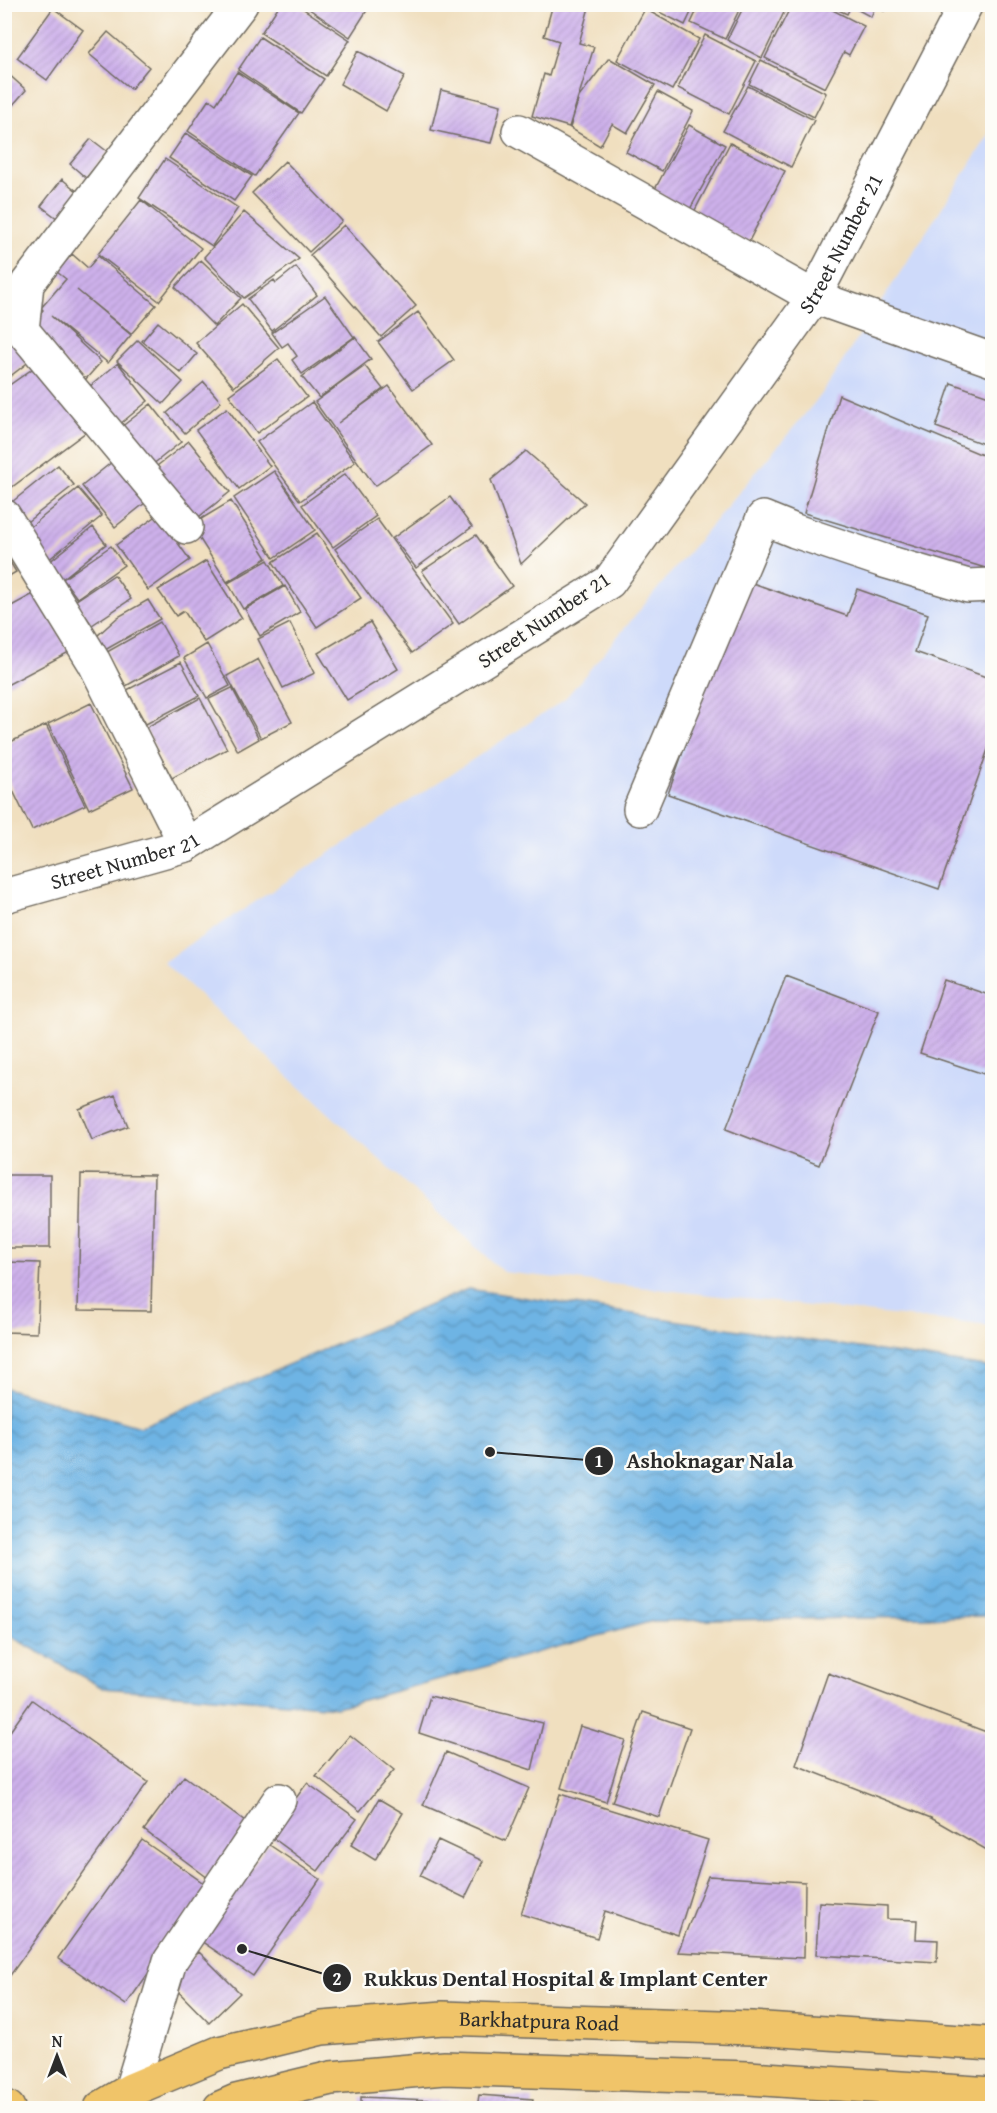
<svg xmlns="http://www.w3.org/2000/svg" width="997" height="2113" font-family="'Gentium Book Plus',serif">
<defs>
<pattern id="water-waves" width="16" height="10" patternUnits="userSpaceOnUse" patternTransform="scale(1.5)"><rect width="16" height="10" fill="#6eb4e4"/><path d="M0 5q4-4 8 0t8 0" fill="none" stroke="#5b93b9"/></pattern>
<pattern id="building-hatch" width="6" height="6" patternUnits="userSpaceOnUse" patternTransform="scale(1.5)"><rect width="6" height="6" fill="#ceb1eb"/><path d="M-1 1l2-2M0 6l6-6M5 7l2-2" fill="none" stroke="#b198ca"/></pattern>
</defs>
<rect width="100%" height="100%" fill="#fdfcf7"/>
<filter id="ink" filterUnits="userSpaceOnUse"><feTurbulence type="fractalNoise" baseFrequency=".0167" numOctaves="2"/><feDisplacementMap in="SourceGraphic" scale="12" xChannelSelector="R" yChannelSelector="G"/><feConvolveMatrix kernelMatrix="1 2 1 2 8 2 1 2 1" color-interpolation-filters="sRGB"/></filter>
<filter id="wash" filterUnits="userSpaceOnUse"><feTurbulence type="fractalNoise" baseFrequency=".008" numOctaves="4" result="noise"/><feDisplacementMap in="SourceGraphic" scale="24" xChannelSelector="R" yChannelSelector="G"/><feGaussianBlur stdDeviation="1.35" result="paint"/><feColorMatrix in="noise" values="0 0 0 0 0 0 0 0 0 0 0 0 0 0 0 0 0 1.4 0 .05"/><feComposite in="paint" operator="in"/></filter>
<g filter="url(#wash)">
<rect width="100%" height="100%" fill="#f0dfbf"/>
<path fill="#cedafa" d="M992,130V1326L503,1272L163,962L564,700L821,395Z"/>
<path fill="url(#water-waves)" stroke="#4c7088" stroke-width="1.5" d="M468,1289L992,1368V1616L653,1621L337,1707L103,1688L5,1633V1388L140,1427Z"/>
<g id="blocks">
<path fill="url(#building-hatch)" d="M280,4H296L350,40L326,76L261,33Z
M302,4H371L350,37Z
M553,4H590L579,43L594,47L569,127L532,116L544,74L549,76L559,41L544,36Z
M663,4H695L685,25L659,12Z
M700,4H742L725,39L691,23Z
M745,4H788L762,58L727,40Z
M792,4H821L864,26L849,55L844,52L825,88L765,58Z
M848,4H887L884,11L875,7L871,17L851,6L847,14L828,5Z
M53,8L83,30L47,80L17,58Z
M645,9L699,39L672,90L617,60Z
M108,32L149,67L131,89L89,54Z
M705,35L756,61L729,114L678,88Z
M260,37L324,79L301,113L238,70Z
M358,51L405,76L386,111L340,84Z
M609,58L655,85L627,133L612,124L600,146L570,128L579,97Z
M761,60L826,93L814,117L749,84Z
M5,71L26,90L5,114Z
M237,72L299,113L255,176L188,131L209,99L216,104Z
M748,86L814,120L791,167L723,131Z
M441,90L501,105L491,143L431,130Z
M658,92L693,111L662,171L626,152Z
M689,125L725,145L689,211L654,191Z
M186,133L252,176L234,201L169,158Z
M91,139L108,152L86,178L70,164Z
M730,143L785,171L748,243L693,214Z
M165,159L238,208L212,246L139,198Z
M285,161L342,221L309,252L252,193Z
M62,179L78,192L58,219L41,206Z
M141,200L201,248L159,301L98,254Z
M244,212L299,259L244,298L204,257Z
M344,225L416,306L381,337L310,255Z
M72,254L88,268L98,256L156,305L131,334L77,290L131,335L108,363L51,316L101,362L85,380L27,328L43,310L41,308L66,279L57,272Z
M201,260L241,298L214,326L175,287Z
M296,267L317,295L272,331L248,299L274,280L276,283Z
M325,296L354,337L302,374L292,360L297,356L288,343L282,347L272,333Z
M242,304L279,348L234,387L196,343Z
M418,312L454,360L413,389L378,342Z
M158,322L197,354L181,373L142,341Z
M9,323L35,357L4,381V326Z
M355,337L371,359L319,398L302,377Z
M138,340L183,382L163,404L117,361Z
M278,359L307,397L257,433L229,395Z
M45,360L94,426L4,493V389Z
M118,363L148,401L114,429L83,392Z
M365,366L383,389L338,423L389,386L432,445L375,486L315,402Z
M204,382L221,402L185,433L167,413Z
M951,383L992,397V447L936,427Z
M839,395L992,459V570L804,513Z
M312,402L355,462L300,501L257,442Z
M151,404L181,442L147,469L116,431Z
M227,408L270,466L239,489L196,430Z
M189,441L230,492L190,524L148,473Z
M526,451L585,503L521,564L491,480Z
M122,454L155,495L115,527L82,486Z
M58,465L74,485L23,525L7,506Z
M274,471L315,530L274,558L234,498Z
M345,474L376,516L333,547L302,505Z
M78,488L102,516L47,561L23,533Z
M450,497L472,527L416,568L393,538Z
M231,501L267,558L227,582L191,525Z
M158,515L190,560L148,590L116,545Z
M377,519L453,624L412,653L335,549Z
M93,527L106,544L61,580L48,563Z
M317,533L361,598L317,627L273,562Z
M476,535L512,586L459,624L422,571Z
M111,546L124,565L77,598L63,579Z
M4,552L16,572L4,579Z
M268,560L283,586L243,609L228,583Z
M206,561L242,618L204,642L184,611L176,616L158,590Z
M114,575L131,599L92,625L75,601Z
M744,580L847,616L857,589L928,614L915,652L992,679V738L939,889L668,794Z
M285,586L300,612L260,636L245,609Z
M37,592L69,652L5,686L4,610Z
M148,600L160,619L105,650L97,636L118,617Z
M160,622L179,656L126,686L107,652Z
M370,622L398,669L347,700L318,653Z
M290,623L315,673L283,688L258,639Z
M207,644L230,686L207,698L184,658Z
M258,659L292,722L261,738L227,676Z
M181,662L199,696L146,724L127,690Z
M232,688L259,739L238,751L209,699Z
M200,698L227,749L172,778L145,728Z
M91,703L133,788L89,809L48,724Z
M46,725L85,805L32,830L4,772V745Z
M786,976L879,1011L819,1165L726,1129Z
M944,980L992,996V1059L987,1075L920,1053Z
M115,1095L128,1126L92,1140L79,1109Z
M81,1174L154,1175L151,1311L78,1310Z
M4,1175H50V1248H4Z
M4,1262L40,1263L37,1333L4,1332Z
M828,1673L992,1734V1853L931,1818L796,1765Z
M430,1696L543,1723L532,1770L419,1733Z
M32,1700L148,1782L4,1984V1740Z
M643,1712L690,1728L659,1817L612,1802Z
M580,1726L625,1740L606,1802L561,1788Z
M350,1735L394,1770L360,1811L316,1776Z
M446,1752L529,1788L506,1841L423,1805Z
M184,1776L249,1824L208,1878L144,1830Z
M307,1783L357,1819L318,1871L269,1835Z
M560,1794L708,1840L678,1935L605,1911L597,1938L521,1914Z
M379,1799L403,1813L375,1860L351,1845Z
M142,1840L209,1887L126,2005L58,1958Z
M438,1840L483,1861L465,1898L420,1876Z
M268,1844L320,1879L253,1976L201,1941Z
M708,1876L805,1882L804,1958L678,1952Z
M819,1902L887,1906V1919L917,1920L916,1939L938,1940L937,1962L816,1955Z
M199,1952L240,1993L209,2023L169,1982Z
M479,2095L533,2099L532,2108H477Z
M361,2097L474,2102V2108H361Z"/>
</g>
</g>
<g filter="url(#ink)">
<use href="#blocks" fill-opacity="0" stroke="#706a5f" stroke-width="1.5"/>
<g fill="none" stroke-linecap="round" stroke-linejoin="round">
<defs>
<g id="minor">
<path d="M519,131L814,297L992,360"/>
<path d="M4,516L94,662L186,845"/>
<path d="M186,527L22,330L27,284L241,4"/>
<path d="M640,809L763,518L795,531L884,561L968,586L992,585"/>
<path id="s1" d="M4,896L186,845L609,582L814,297L966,4"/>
<path d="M131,2090L170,1961L279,1800"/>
</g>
<g id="major">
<path d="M4,2106L8,2108"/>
<path id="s2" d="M101,2108L131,2090L219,2053L322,2028L443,2018L752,2028L992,2044"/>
<path d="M220,2108L236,2101L331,2078L444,2068L749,2078L992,2094"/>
</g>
</defs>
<use href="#minor" stroke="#706a5f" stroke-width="36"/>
<use href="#major" stroke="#706a5f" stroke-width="36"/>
<use href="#minor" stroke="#fff" stroke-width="33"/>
<use href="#major" stroke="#f0c469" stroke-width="33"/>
</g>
</g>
<g text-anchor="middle" stroke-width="5" stroke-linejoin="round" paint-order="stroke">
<g font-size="21" fill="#2b2b2b" stroke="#fdfcf7">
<text dy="7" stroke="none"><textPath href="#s1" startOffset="1098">Street Number 21</textPath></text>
<text transform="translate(544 620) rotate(-34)" y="7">Street Number 21</text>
<text dy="7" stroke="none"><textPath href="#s1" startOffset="126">Street Number 21</textPath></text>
<text dy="7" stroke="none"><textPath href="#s2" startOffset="454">Barkhatpura Road</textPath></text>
</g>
</g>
<path fill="none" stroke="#2b2b2b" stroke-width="2" d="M490 1452L599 1461M242 1949L337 1978"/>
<g fill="#2b2b2b" stroke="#fdfcf7" stroke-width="2">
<circle cx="490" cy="1452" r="6"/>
<circle cx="242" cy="1949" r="6"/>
<circle cx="599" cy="1461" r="15"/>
<circle cx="337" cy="1978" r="15"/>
</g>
<g font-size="18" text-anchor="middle" font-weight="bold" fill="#fff">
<text x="599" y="1467">1</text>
<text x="337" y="1985">2</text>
</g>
<g font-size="22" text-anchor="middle" font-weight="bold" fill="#2b2b2b" stroke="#fdfcf7" stroke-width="5" stroke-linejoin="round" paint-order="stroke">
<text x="710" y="1468">Ashoknagar Nala</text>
<text x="566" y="1986">Rukkus Dental Hospital &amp; Implant Center</text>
</g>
<rect width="997" height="2113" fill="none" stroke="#fdfcf7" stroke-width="24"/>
<g transform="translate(57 2056)" stroke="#fdfcf7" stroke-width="4.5" paint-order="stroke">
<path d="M0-4.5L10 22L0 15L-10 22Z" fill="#2b2b2b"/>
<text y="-9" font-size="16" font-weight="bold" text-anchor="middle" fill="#2b2b2b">N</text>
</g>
</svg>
